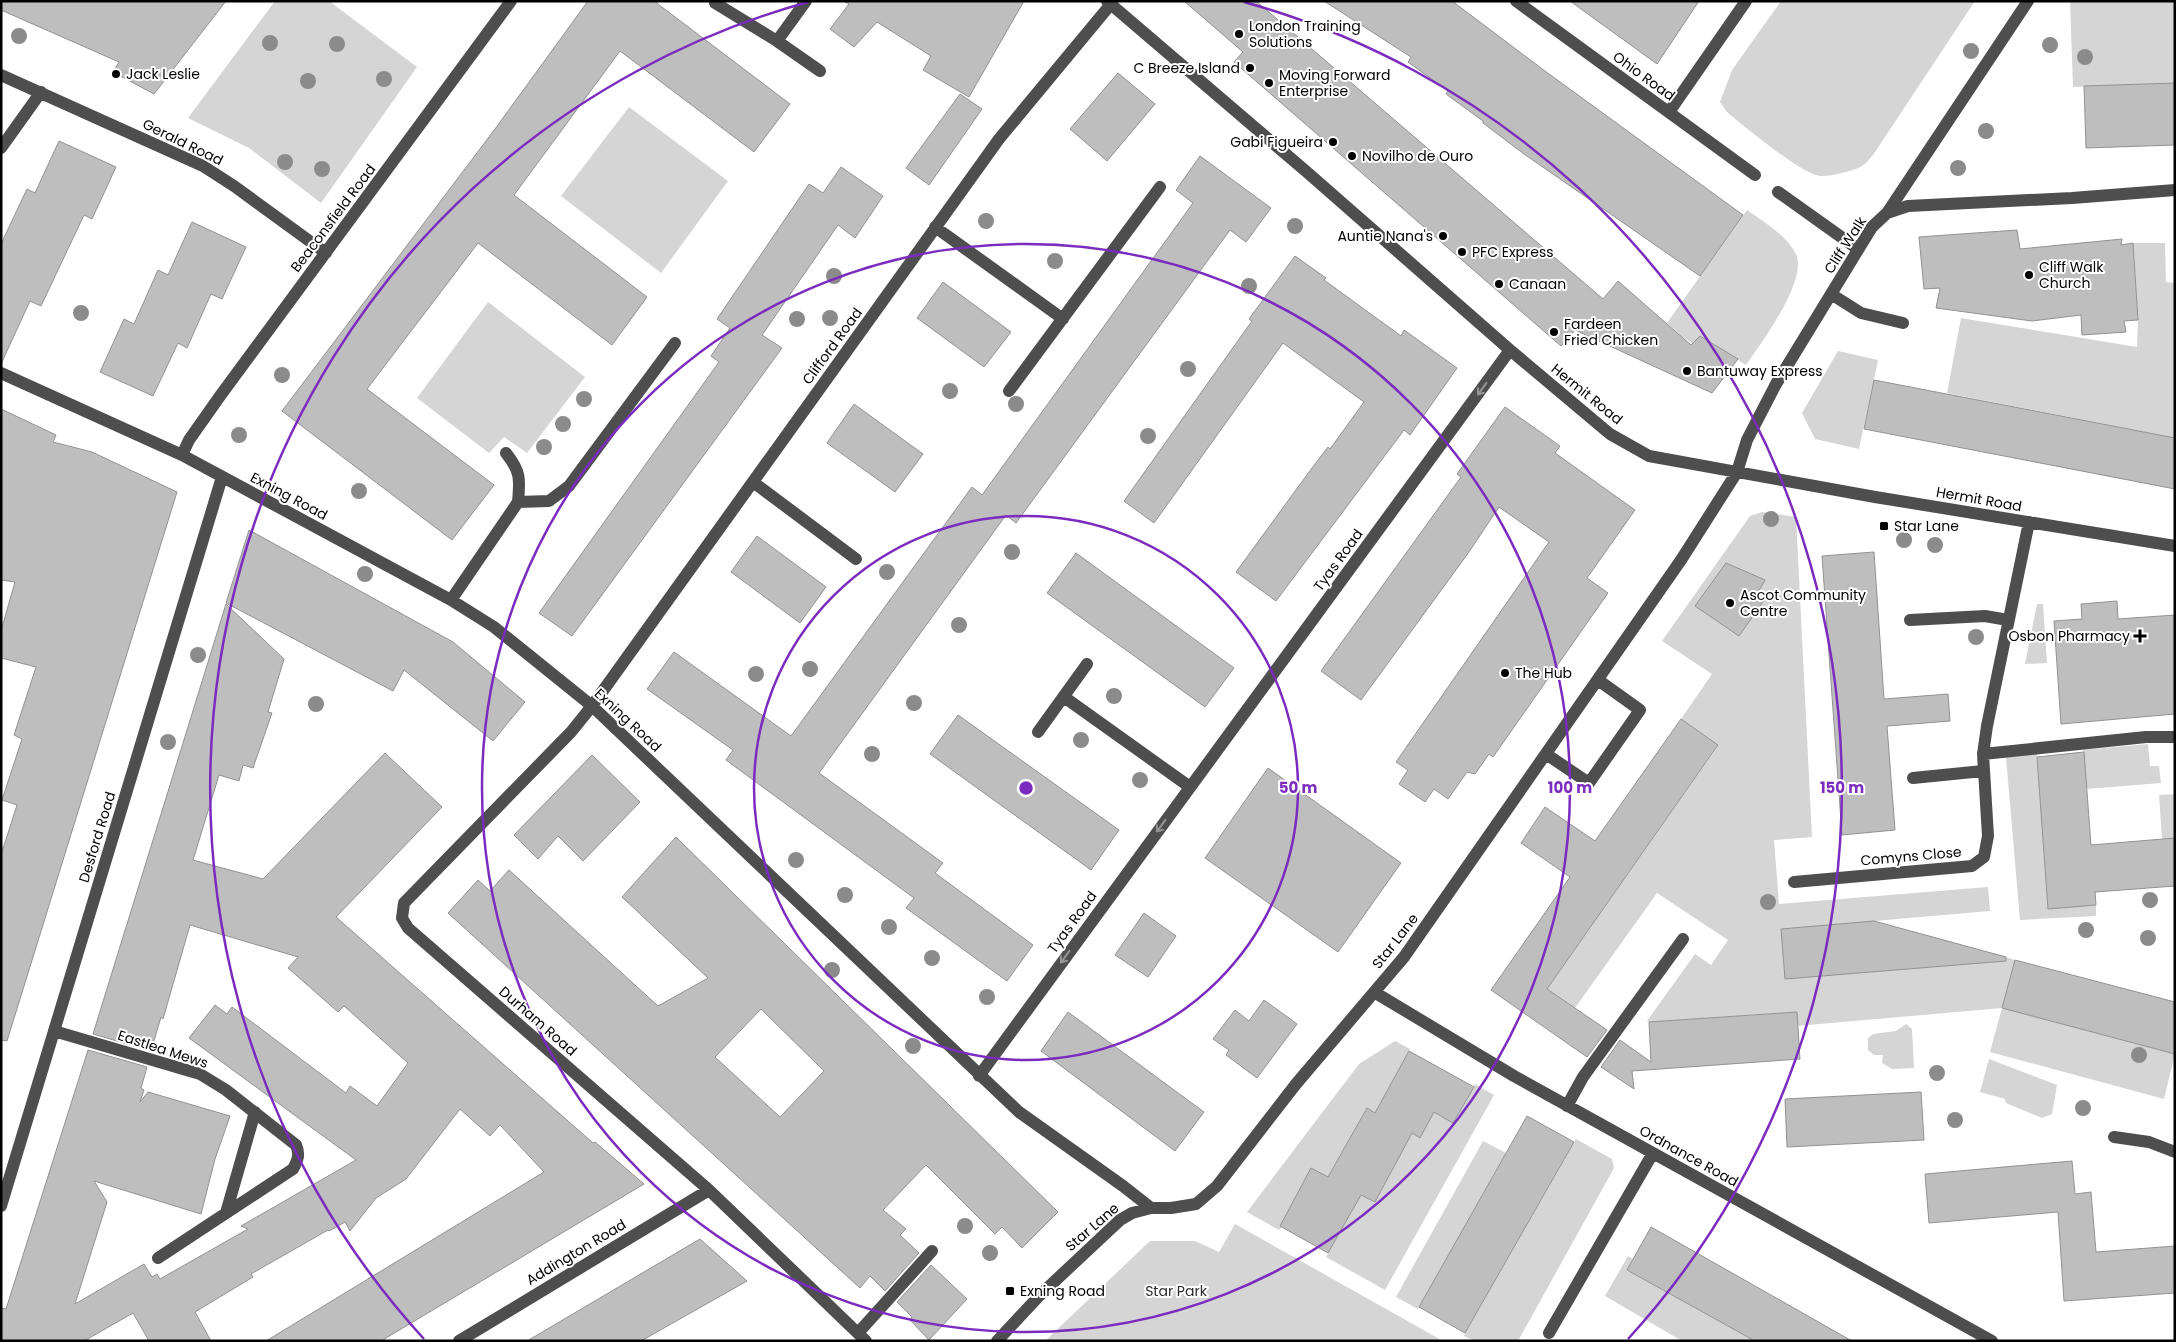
<svg xmlns="http://www.w3.org/2000/svg" width="2176" height="1342" font-family="Poppins,sans-serif">
<rect width="100%" height="100%" fill="#fff"/>
<path fill="#d5d5d5" d="M275,1H329L417,67L321,203L249,148L188,118Z
M1781,1H1975L1873,155C1869,159 1866,164 1862,166C1854,171 1828,177 1820,176C1801,174 1744,126 1727,112L1720,102L1732,70Z
M2070,1H2175V83L2073,87Z
M629,107L728,181L661,273L561,196Z
M1747,210C1764,222 1786,235 1796,254C1808,281 1761,343 1746,365L1701,336L1693,344L1684,338L1667,323Z
M2133,243H2165L2166,282L2175,283V438L1947,393L1961,318L2137,347L2138,320Z
M488,302L585,377L527,453L504,437L489,453L417,398Z
M1838,351L1878,360L1859,449L1815,439L1802,413Z
M1762,512L1796,517L1812,837L1774,840L1779,904L1988,887L1990,911L1781,929L1785,978L1994,961L1993,953L2015,960L2003,1008L2175,1054L2164,1099L1990,1052L2002,1008L1797,1026L1796,1012L1649,1022L1647,1021L1695,954L1711,965L1728,940L1657,893L1575,1008L1547,989L1718,746L1681,719L1712,674L1662,641L1750,516Z
M2037,604H2043L2047,663L2025,664Z
M2148,744L2150,766H2159L2161,783L2086,789L2083,750Z
M2037,753L2048,908L2096,905V916L2020,920L2006,757Z
M2175,794V838L2162,839L2159,795Z
M1906,1024L1912,1029L1914,1068L1892,1069L1882,1063L1883,1055H1874L1868,1050V1038L1873,1034L1896,1031Z
M1395,1041L1410,1049L1375,1113L1366,1109L1328,1177L1279,1230L1247,1212L1359,1064Z
M1989,1059L2057,1085L2052,1114L2042,1118L2006,1103L2005,1099L1980,1092Z
M1475,1084L1494,1095L1385,1290L1326,1257L1360,1195L1375,1202L1412,1133L1420,1138L1434,1112L1454,1123Z
M1576,1139L1612,1159L1614,1168L1518,1341H1474L1464,1336L1465,1333Z
M1483,1141L1506,1153L1418,1309L1396,1297Z
M1235,1224L1443,1341H1045L1150,1241H1195L1219,1252Z
M1628,1256L1633,1259L1627,1270L1755,1341H1682L1605,1296Z"/>
<path fill="#bebebe" stroke="#929292" fill-rule="evenodd" d="M1,1H226L154,94L113,72L119,62L1,10Z
M588,1H654L790,104L754,152L620,51L514,195L647,297L612,345L478,243L367,389L494,485L452,540L282,411L495,129Z
M843,1H1024L969,97L923,70L931,56L877,22L854,47L830,29L849,4Z
M1184,1H1256L1603,299L1618,281L1691,345L1700,336L1738,359L1712,393L1575,330L1561,346L1234,62L1243,52Z
M1324,1H1452L1545,71L1743,215L1700,276L1524,154L1483,123V121L1446,94L1448,91L1408,62L1411,57Z
M1570,1H1699L1657,64Z
M1118,73L1155,104L1107,161L1070,129Z
M2175,83V145L2086,148L2084,86Z
M960,94L982,109L929,185L906,168Z
M59,141L116,167L92,219L84,215L41,306L30,301L1,364V244L27,189L35,193Z
M1200,156L1271,208L1246,242L1230,230L1016,523L1006,515L819,773L943,863L935,873L1033,945L1007,981L906,908L914,898L726,760L733,750L647,689L674,652L791,736L972,487L982,495L1193,203L1176,190Z
M841,167L883,196L855,238L838,225L762,335L782,348L572,636L539,613L719,362L711,356L730,328L717,319L809,184L823,193Z
M192,222L246,247L222,299L211,294L187,348L178,343L153,396L100,372L124,319L134,324L158,270L168,275Z
M2017,230L2020,249L2122,239L2121,245L2133,243L2138,320L2124,321L2126,332L2082,335L2081,315L2032,321L1936,308L1940,288L1924,289L1919,237Z
M1295,256L1326,278L1324,280L1401,336L1404,330L1457,368L1410,435L1404,430L1276,601L1236,572L1312,468L1328,447L1330,449L1364,402L1283,343L1154,523L1124,501L1252,321L1249,319Z
M943,282L1011,332L984,367L917,318Z
M1874,380L2175,438V489L1864,429Z
M854,404L923,454L895,492L827,443Z
M1505,407L1560,446L1555,453L1635,510L1587,578L1608,593L1493,757L1489,754L1475,774L1467,772L1448,799L1434,789L1425,802L1399,784L1408,770L1396,762L1549,542L1499,507L1469,552L1361,700L1321,671L1461,477L1457,474Z
M1,409L56,435L53,442L92,452L177,492L7,1041L1,1040V855L17,805L2,800L22,739L14,735L36,667L1,658V631L15,582L1,580Z
M249,530L453,642L525,702L493,741L404,670L393,691L226,603Z
M757,536L826,587L800,623L731,572Z
M1874,552L1884,699L1948,694L1950,721L1887,726L1895,830L1842,835L1822,556Z
M1076,553L1234,668L1205,707L1047,593Z
M1726,563L1765,580L1757,594L1765,599L1739,636L1695,606Z
M2117,601L2118,619L2175,615V714L2061,724L2054,621L2082,619L2081,604Z
M226,604L284,659L268,712L272,713L253,768L243,765L239,781L219,775L193,860L263,879L385,753L442,807L336,917L593,1143L595,1142L644,1184L381,1341H266L544,1172L500,1125L490,1136L460,1109L406,1179L376,1198L350,1231L345,1222L329,1231L328,1230L251,1274L253,1277L195,1312L211,1341H149L133,1313L84,1341H1V1308L6,1309L88,1050L147,1067L141,1088L144,1090L140,1102L148,1092L230,1116L215,1159L201,1214L94,1181L107,1202L75,1304L144,1264L152,1277L157,1274L160,1279L248,1229L241,1226L356,1160L189,1038L215,1005L227,1014L232,1007L346,1093L350,1086L377,1106L408,1063L344,1006L338,1012L288,968L298,957L190,925L163,1019L161,1017L151,1051L93,1034Z
M958,715L1119,830L1091,870L930,754Z
M1681,719L1718,745L1547,989L1607,1030L1587,1057L1491,990L1570,877L1521,843L1545,807L1595,841Z
M2084,752L2091,845L2175,838V886L2095,892L2096,905L2048,909L2037,757Z
M592,755L640,802L583,861L558,836L538,859L514,835Z
M1268,768L1401,863L1338,952L1205,858Z
M676,837L1058,1212L1022,1248L1002,1227L995,1234L926,1165L883,1210L906,1229L900,1235L919,1253L885,1291L870,1276L860,1288L448,913L478,880L490,891L509,870L658,1006L708,978L622,897ZM761,1009L824,1071L780,1117L715,1057Z
M1144,913L1176,936L1148,977L1115,955Z
M1874,921L2006,957V961L1785,979L1781,929Z
M2015,960L2175,1002V1054L2002,1008Z
M1264,1000L1297,1024L1257,1078L1226,1055L1229,1050L1213,1039L1235,1010L1249,1021Z
M1068,1012L1204,1112L1175,1151L1041,1051Z
M1797,1012L1800,1059L1632,1071L1634,1089L1601,1067L1620,1040L1651,1062L1649,1022Z
M1409,1051L1474,1087L1453,1123L1434,1112L1420,1138L1412,1133L1375,1202L1361,1195L1328,1253L1280,1226L1311,1168L1328,1177L1367,1108L1375,1113Z
M1921,1092L1924,1140L1787,1147L1785,1099Z
M1527,1116L1574,1142L1465,1333L1419,1307Z
M2072,1161L2075,1194L2091,1192L2096,1252L2175,1246V1293L2064,1301L2058,1212L1929,1223L1925,1174Z
M1651,1227L1852,1341H1755L1627,1270Z
M700,1239L747,1281L641,1341H527Z
M931,1265L967,1299L929,1340L910,1320L912,1317L897,1302Z"/>
<g fill="none" stroke-linecap="round" stroke-linejoin="round">
<path stroke="#4e4e4e" stroke-width="12" d="M1107,1L1308,173L1510,350L1610,434L1649,456L1875,497L2175,546
M1516,1L1755,175
M715,3L777,41L820,71
M777,41L806,1
M1,75L203,166L234,186L326,253
M1669,112L1746,1
M1,148L41,92
M1778,192L1858,249
M1887,213L2028,1
M935,227L1063,319
M1831,294L1861,313L1903,323
M1,373L182,455L451,600L494,627L592,706L1019,1112L1123,1186L1151,1208
M1009,391L1160,187
M182,455L189,440L220,396L511,1
M753,482L856,559
M518,502L549,501L569,486L675,343
M451,600L518,502C520,479 521,472 506,453
M1910,620L1985,616L2008,620
M1064,697L1190,787
M1038,732L1087,664
M1546,754L1589,783L1640,710L1598,680
M1983,754L2146,737H2175
M1913,778L1983,771
M1794,882L1972,866L1984,857L1988,836L1983,754L1987,726L2029,522
M1374,992L1514,1076L1992,1341
M54,1031L200,1074L226,1090L296,1145C300,1154 298,1160 293,1169L158,1258
M979,1076L1510,350
M1567,1106L1583,1077L1683,939
M2114,1137L2149,1142L2175,1152
M1,1206L222,477
M226,1213L255,1112
M858,1333L932,1251
M1549,1333L1653,1153
M459,1341L709,1190
M866,1341L709,1190L408,928L402,918L404,903L571,732L592,706L999,139L1111,4
M997,1341L1040,1295L1120,1220L1132,1213L1151,1208H1171L1196,1204L1217,1186L1296,1084L1404,957L1681,560L1737,472L1747,440L1776,384L1872,227L1887,213L1908,206L2072,198L2175,190"/>
</g>
<g fill="#8b8b8b">
<circle cx="19" cy="36" r="8"/>
<circle cx="270" cy="43" r="8"/>
<circle cx="337" cy="44" r="8"/>
<circle cx="2050" cy="45" r="8"/>
<circle cx="1971" cy="51" r="8"/>
<circle cx="2085" cy="57" r="8"/>
<circle cx="384" cy="79" r="8"/>
<circle cx="308" cy="81" r="8"/>
<circle cx="1986" cy="131" r="8"/>
<circle cx="285" cy="162" r="8"/>
<circle cx="1958" cy="168" r="8"/>
<circle cx="322" cy="169" r="8"/>
<circle cx="986" cy="221" r="8"/>
<circle cx="1295" cy="226" r="8"/>
<circle cx="1055" cy="261" r="8"/>
<circle cx="834" cy="276" r="8"/>
<circle cx="1249" cy="286" r="8"/>
<circle cx="81" cy="313" r="8"/>
<circle cx="830" cy="318" r="8"/>
<circle cx="797" cy="319" r="8"/>
<circle cx="1188" cy="369" r="8"/>
<circle cx="282" cy="375" r="8"/>
<circle cx="950" cy="391" r="8"/>
<circle cx="584" cy="399" r="8"/>
<circle cx="1016" cy="404" r="8"/>
<circle cx="563" cy="424" r="8"/>
<circle cx="239" cy="435" r="8"/>
<circle cx="1148" cy="436" r="8"/>
<circle cx="544" cy="447" r="8"/>
<circle cx="359" cy="491" r="8"/>
<circle cx="1771" cy="519" r="8"/>
<circle cx="1904" cy="540" r="8"/>
<circle cx="1935" cy="545" r="8"/>
<circle cx="1012" cy="552" r="8"/>
<circle cx="887" cy="572" r="8"/>
<circle cx="365" cy="574" r="8"/>
<circle cx="959" cy="625" r="8"/>
<circle cx="1976" cy="637" r="8"/>
<circle cx="198" cy="655" r="8"/>
<circle cx="810" cy="669" r="8"/>
<circle cx="756" cy="674" r="8"/>
<circle cx="1114" cy="696" r="8"/>
<circle cx="914" cy="703" r="8"/>
<circle cx="316" cy="704" r="8"/>
<circle cx="1081" cy="740" r="8"/>
<circle cx="168" cy="742" r="8"/>
<circle cx="872" cy="754" r="8"/>
<circle cx="1140" cy="780" r="8"/>
<circle cx="796" cy="860" r="8"/>
<circle cx="845" cy="895" r="8"/>
<circle cx="2150" cy="900" r="8"/>
<circle cx="1768" cy="902" r="8"/>
<circle cx="889" cy="927" r="8"/>
<circle cx="2086" cy="930" r="8"/>
<circle cx="2148" cy="938" r="8"/>
<circle cx="932" cy="958" r="8"/>
<circle cx="832" cy="970" r="8"/>
<circle cx="987" cy="997" r="8"/>
<circle cx="913" cy="1046" r="8"/>
<circle cx="2139" cy="1055" r="8"/>
<circle cx="1937" cy="1073" r="8"/>
<circle cx="2083" cy="1108" r="8"/>
<circle cx="1955" cy="1120" r="8"/>
<circle cx="965" cy="1226" r="8"/>
<circle cx="990" cy="1253" r="8"/>
</g>
<defs><path id="oneway-shaft" d="M-6 0H5M1.5-3L5.5 0L1.5 3" fill="none" stroke-width="1.6" stroke-linecap="round" stroke-linejoin="round" transform="scale(1.25)"/></defs>
<g stroke="#959595">
<use href="#oneway-shaft" transform="translate(1482 389) rotate(126)"/>
<use href="#oneway-shaft" transform="translate(1161 826) rotate(126)"/>
<use href="#oneway-shaft" transform="translate(1065 957) rotate(126)"/>
</g>
<g fill="none" stroke="#7b2cbf" stroke-width="2.5">
<circle cx="1026" cy="788" r="272"/>
<circle cx="1026" cy="788" r="544"/>
<path d="M424 1339A816 816 0 0 1 808 2M1244 2A816 816 0 0 1 1628 1339"/>
</g>
<g fill="#000" stroke="#fff" stroke-width="2">
<circle cx="1239" cy="34" r="5"/>
<circle cx="1250" cy="68" r="5"/>
<circle cx="116" cy="74" r="5"/>
<circle cx="1269" cy="83" r="5"/>
<circle cx="1333" cy="142" r="5"/>
<circle cx="1352" cy="156" r="5"/>
<circle cx="1443" cy="236" r="5"/>
<circle cx="1462" cy="252" r="5"/>
<circle cx="2029" cy="275" r="5"/>
<circle cx="1499" cy="284" r="5"/>
<circle cx="1554" cy="332" r="5"/>
<circle cx="1687" cy="371" r="5"/>
<rect x="1879" y="521" width="10" height="10" rx="2.5"/>
<circle cx="1730" cy="603" r="5"/>
<path d="M2137.5 628.5h5v5h5v5h-5v5h-5v-5h-5v-5h5z"/>
<circle cx="1505" cy="673" r="5"/>
<rect x="1005" y="1286" width="10" height="10" rx="2.5"/>
</g>
<g text-anchor="middle" stroke-width="4" stroke-linejoin="round" paint-order="stroke">
<g font-size="14" fill="#000" stroke="#fff" text-anchor="start">
<text x="1249" y="31">London Training<tspan x="1249" dy="16">Solutions</tspan></text>
<text x="1240" y="73" text-anchor="end">C Breeze Island</text>
<text x="126" y="79">Jack Leslie</text>
<text x="1279" y="80">Moving Forward<tspan x="1279" dy="16">Enterprise</tspan></text>
<text x="1323" y="147" text-anchor="end">Gabi Figueira</text>
<text x="1362" y="161">Novilho de Ouro</text>
<text x="1433" y="241" text-anchor="end">Auntie Nana's</text>
<text x="1472" y="257">PFC Express</text>
<text x="2039" y="272">Cliff Walk<tspan x="2039" dy="16">Church</tspan></text>
<text x="1509" y="289">Canaan</text>
<text x="1564" y="329">Fardeen<tspan x="1564" dy="16">Fried Chicken</tspan></text>
<text x="1697" y="376">Bantuway Express</text>
<text x="1894" y="531">Star Lane</text>
<text x="1740" y="600">Ascot Community<tspan x="1740" dy="16">Centre</tspan></text>
<text x="2130" y="641" text-anchor="end">Osbon Pharmacy</text>
<text x="1515" y="678">The Hub</text>
<text x="1020" y="1296">Exning Road</text>
</g>
<g font-size="14" fill="#000" stroke="#fff">
<text transform="translate(1644 76) rotate(36)" y="5">Ohio Road</text>
<text transform="translate(183 142) rotate(26)" y="5">Gerald Road</text>
<text transform="translate(333 218) rotate(-53)" y="5">Beaconsfield Road</text>
<text transform="translate(1845 245) rotate(-57)" y="5">Cliff Walk</text>
<text transform="translate(832 346) rotate(-54)" y="5">Clifford Road</text>
<text transform="translate(1587 394) rotate(39)" y="5">Hermit Road</text>
<text transform="translate(289 496) rotate(28)" y="5">Exning Road</text>
<text transform="translate(1979 499) rotate(10)" y="5">Hermit Road</text>
<text transform="translate(1338 560) rotate(-54)" y="5">Tyas Road</text>
<text transform="translate(628 720) rotate(43)" y="5">Exning Road</text>
<text transform="translate(97 837) rotate(-73)" y="5">Desford Road</text>
<text transform="translate(1911 856) rotate(-5)" y="5">Comyns Close</text>
<text transform="translate(1072 922) rotate(-54)" y="5">Tyas Road</text>
<text transform="translate(1395 941) rotate(-52)" y="5">Star Lane</text>
<text transform="translate(538 1021) rotate(41)" y="5">Durham Road</text>
<text transform="translate(163 1049) rotate(18)" y="5">Eastlea Mews</text>
<text transform="translate(1689 1156) rotate(29)" y="5">Ordnance Road</text>
<text transform="translate(1092 1227) rotate(-41)" y="5">Star Lane</text>
<text transform="translate(576 1252) rotate(-31)" y="5">Addington Road</text>
</g>
<g font-size="14" fill="#2c2c2c" stroke="#fff">
<text x="1176" y="1296">Star Park</text>
</g>
</g>
<circle cx="1026" cy="788" r="8" fill="#7b2cbf" stroke="#fff" stroke-width="2.5"/>
<g font-size="15" text-anchor="middle" font-weight="bold" fill="#7b2cbf" stroke="#fff" stroke-width="4" stroke-linejoin="round" paint-order="stroke">
<text x="1298" y="793">50 m</text>
<text x="1570" y="793">100 m</text>
<text x="1842" y="793">150 m</text>
</g>
<rect width="2176" height="1342" fill="none" stroke="#000000" stroke-width="5"/>
</svg>
